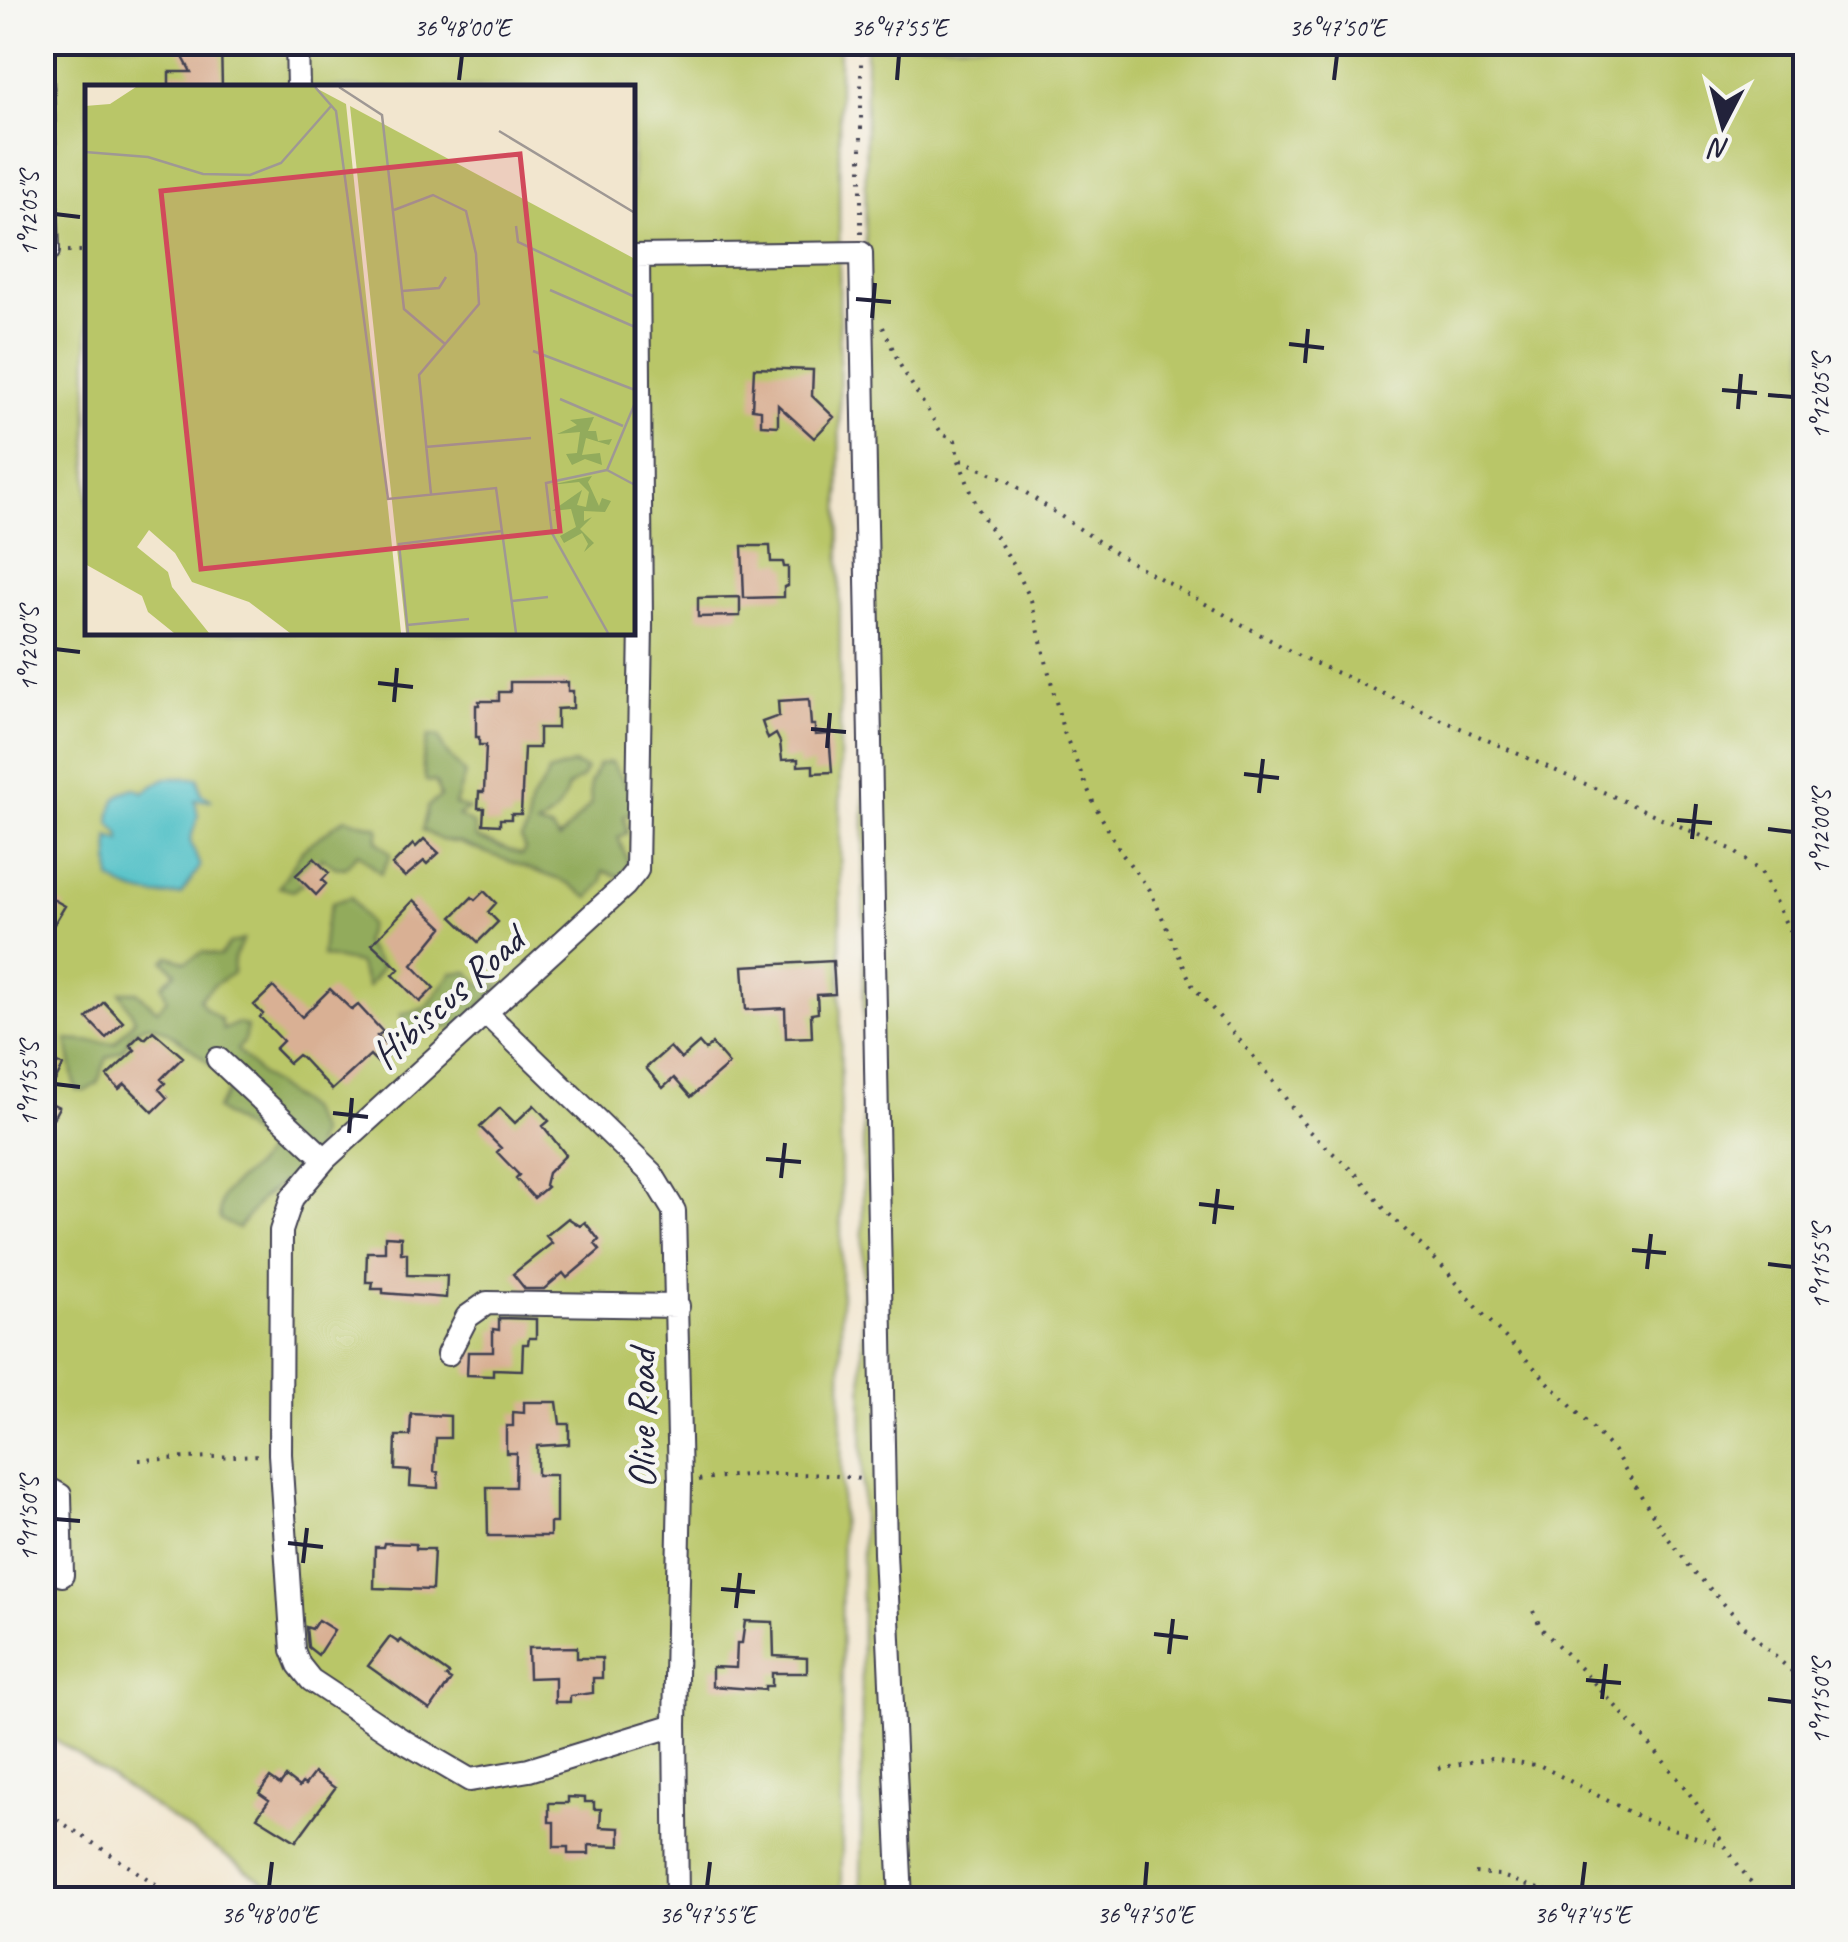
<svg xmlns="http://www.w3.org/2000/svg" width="1848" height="1942" font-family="Caveat,sans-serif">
<rect width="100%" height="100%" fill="#f6f6f2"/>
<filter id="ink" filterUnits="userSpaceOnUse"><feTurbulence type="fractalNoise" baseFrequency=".01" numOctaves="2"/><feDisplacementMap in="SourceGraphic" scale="20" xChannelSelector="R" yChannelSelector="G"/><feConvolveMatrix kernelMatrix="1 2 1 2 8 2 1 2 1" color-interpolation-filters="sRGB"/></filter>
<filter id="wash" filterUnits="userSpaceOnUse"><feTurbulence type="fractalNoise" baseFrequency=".0048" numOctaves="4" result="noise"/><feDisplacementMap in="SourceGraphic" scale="40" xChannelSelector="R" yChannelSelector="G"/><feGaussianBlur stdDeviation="2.25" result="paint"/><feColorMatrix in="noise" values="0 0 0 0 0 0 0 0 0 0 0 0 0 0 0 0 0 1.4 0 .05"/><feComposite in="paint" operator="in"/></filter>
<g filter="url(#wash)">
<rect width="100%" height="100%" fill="#f2e6cf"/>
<path fill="#b9c668" stroke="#6e7452" stroke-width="2.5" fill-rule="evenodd" d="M42,43H839L842,1899H289L43,1731ZM88,88H632V632H88Z
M866,43H1805V1899L861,1900Z"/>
<path fill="#92ab5c" stroke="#5a664c" stroke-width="2.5" d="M428,736L439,737L444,750L465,774L455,805L469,809L458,816L474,825L476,838L522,855L525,850L521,839C532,826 525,813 532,800C538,788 543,790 548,772L573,764L586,769L582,778L568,787C562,807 555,815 538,826L551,829L559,839L591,804L590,784L599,764L611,762L632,793V812L624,816L627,833L618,837L629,865L621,877L603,871L602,882L589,898L568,883L460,843L441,840L422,830L428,806L440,797L436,782L426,781L422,763Z
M345,818L379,828L377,841L391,854L381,874L358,853L345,868L335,867L322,857L314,876L293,891L279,887L303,849Z
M351,897L369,925L363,943L382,967L368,987L358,963L322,956L325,926L332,903Z
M243,940L234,958L233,973L214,985L199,999L205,1008L221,1020L223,1030L238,1023L247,1027L244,1041L237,1050L261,1075L307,1109L319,1133L312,1160L262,1198L238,1229L220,1219C215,1182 251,1180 266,1151C258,1136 231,1120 216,1109L228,1092L229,1080C215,1068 165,1024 149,1025C144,1025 139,1029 134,1030L123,1050L107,1058L97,1084L85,1091L76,1090L67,1040L115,1043L135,1019L120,992H137L157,1010L167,999L162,985L176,972L164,961L169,956L186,962L203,952L220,956L229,944Z
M468,972L483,986L501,985L460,1027L404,1031L401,1014L426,1008L452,973Z"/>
<path fill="#52c1c7" stroke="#3a7281" stroke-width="2.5" d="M165,778H198L201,794L212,800H195L198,817L190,840L200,867L181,894C157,898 131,894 111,879L109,837L121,841L119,833L110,823C111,803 114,795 134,788L144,792Z"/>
<g id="blocks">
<path fill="#d9b094" d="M175,42H221L222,88H169V72H191Z
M754,368L813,370L812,396L834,417L814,438L778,405V426L761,425V410L752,409Z
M742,546H770L771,562H783L784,567H788V586L784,587V597L744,598Z
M740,597V616L698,617V598Z
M510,682H568V691H573V708L557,709V728H539V748H524L521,814H511V819H500V825L483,824L484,808H478L479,792H484L486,745H479V737H476V705H479V701H499V692H510Z
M809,699L811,725H815V735L829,734L832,772L813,773V765L798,766V759L782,760L780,742L776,734L768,739L762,722L779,716L778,701Z
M424,839L439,853L427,864L424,861L405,877L392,865L413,844L416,847Z
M314,858L329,873L322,880L326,884L316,895L296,875Z
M484,891L496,903L488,912L498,922L478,942L452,917L472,897L475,900Z
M42,893L65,906L42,944Z
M414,900L443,927L412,965L434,988L420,1002L393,975L399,969L372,944Z
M833,961L835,994L817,995L818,1013L811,1014L812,1037L786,1038L785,1008L746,1010L743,966Z
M273,987L302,1017L330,989L352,1010L358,1005L383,1032L377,1036L392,1051L379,1064L370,1055L332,1090L301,1057L298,1055L289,1063L275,1049L283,1041L260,1017L263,1014L254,1005Z
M104,1002L123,1022L106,1038L87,1018Z
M153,1031L183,1057L161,1079L165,1083L159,1089L167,1098L153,1112L125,1084L119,1089L107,1076L135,1050L130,1045L140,1035L145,1039Z
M699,1043L705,1050L712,1044L729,1064L691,1097L674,1078L663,1088L646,1068L670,1047L681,1059Z
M42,1055L63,1066L45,1100L59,1107L42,1139Z
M534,1105L549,1121L543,1126L566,1155L548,1173L545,1185L547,1187L534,1198L516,1178L519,1175L497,1152L501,1148L480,1127L500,1108L515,1123Z
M568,1218L580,1226L585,1222L599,1240L595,1244L600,1250L567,1278L563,1273L544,1289H525L513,1274L552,1243L546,1236Z
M385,1236L401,1237V1253H407V1275L447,1276L446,1298L383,1293V1289H372L373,1282H366L367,1252H385Z
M499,1318L536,1319V1338H529L528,1344H523L522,1370L493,1369V1376L467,1375L468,1352H493V1329L499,1330Z
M524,1402H557L560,1424H569V1444L537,1446V1475H556V1523H550V1536H488L487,1487H515L516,1453H506V1426H513V1412L524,1413Z
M411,1414L450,1416V1438H436L434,1471L438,1472V1488L410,1486L411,1471L395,1470L396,1436H410Z
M384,1543L416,1544V1549H434L432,1590L374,1588L375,1547H383Z
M318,1620L334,1630L318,1655L308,1647L306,1627L312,1629Z
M745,1621L773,1622L774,1656L807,1658V1673H772V1686H765V1690L712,1686V1667L736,1668L737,1643H742Z
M390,1637L399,1643L401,1640L449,1674L446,1677L451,1680L430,1710L368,1666Z
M577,1647V1658H602V1678H593V1693L570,1696V1702H555V1677L529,1678L528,1648Z
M314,1773L335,1788L296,1841L257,1817L269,1800L259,1793L270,1778L280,1785L286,1777L299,1787L302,1783L305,1785Z
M568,1797L585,1798V1802H594V1809H601L600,1827L620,1828V1846L589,1845V1854H568V1847H554V1822H549V1803H568Z"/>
</g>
</g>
<g filter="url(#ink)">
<use href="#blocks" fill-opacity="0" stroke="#413f51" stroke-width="2.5"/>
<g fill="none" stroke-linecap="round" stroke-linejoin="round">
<defs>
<path id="street" d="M297,42L298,88
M42,74L48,251H42
M632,256L861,253L885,1553L901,1900
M638,256L641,624L637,870L624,886L325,1159L292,1198L281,1231L280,1454L293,1650L299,1665L311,1680L400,1739L470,1780L529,1770L675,1725
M487,1014L651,1173L674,1211L680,1484L675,1725L677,1900
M218,1059L325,1159
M448,1354L467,1317L487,1303L678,1306
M42,1485L60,1495L62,1575"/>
</defs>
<use href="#street" stroke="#413f51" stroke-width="26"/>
<path stroke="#413f51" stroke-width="4" stroke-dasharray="2.5 8" stroke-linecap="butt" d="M861,234V42
M68,251H88
M883,327L900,365L942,434L955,440L958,458L977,507L1015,567L1031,600L1063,730L1094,804L1122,854L1150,890L1192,985L1266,1071L1309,1131L1359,1177L1386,1211L1445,1269L1480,1311L1614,1451L1662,1530L1690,1567L1758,1641L1806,1684
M961,460L1007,480L1120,556L1297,655L1731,849L1761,872L1806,965
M139,1460L260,1455
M699,1480C737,1473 827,1471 864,1480
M1533,1611L1541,1628C1591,1679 1641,1731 1685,1788C1713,1824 1734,1865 1766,1900
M1438,1768L1492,1758L1541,1766L1643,1819L1723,1846
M42,1805L58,1820L180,1900
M1475,1873L1499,1875L1541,1890L1604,1900"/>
<use href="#street" stroke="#fff" stroke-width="22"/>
</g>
</g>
<path fill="none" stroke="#22223b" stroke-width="4" d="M459,80L462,55M897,80L899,55M1334,80L1337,55M55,214L80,217M856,299L891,302M872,318L875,283M1289,344L1324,348M1305,363L1308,329M1722,390L1757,393M1768,395L1793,397M1738,409L1741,374M55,649L80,652M378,683L413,687M394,702L397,668M811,729L846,732M827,748L830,713M1244,774L1279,778M1259,793L1263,759M1677,820L1712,823M1768,829L1793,832M1692,839L1696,804M55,1084L80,1087M333,1113L368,1117M349,1133L352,1098M766,1159L801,1162M781,1178L785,1143M1199,1204L1234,1208M1214,1224L1218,1189M1632,1250L1666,1253M1768,1264L1793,1267M1647,1269L1651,1234M55,1519L80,1521M288,1543L323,1547M303,1563L307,1528M721,1589L755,1592M736,1608L740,1573M1154,1634L1188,1638M1169,1654L1173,1619M1586,1680L1621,1683M1602,1699L1606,1664M1768,1699L1793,1702M269,1887L272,1862M707,1887L710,1862M1145,1887L1147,1862M1582,1887L1585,1862"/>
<g text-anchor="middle" stroke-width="9" stroke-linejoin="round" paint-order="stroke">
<g font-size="40" fill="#22223b" stroke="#f6f6f2">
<text transform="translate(447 997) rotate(-42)" y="14">Hibiscus Road</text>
<text transform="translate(641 1419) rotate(-90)" y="14">Olive Road</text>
</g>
</g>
<g transform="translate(85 85)">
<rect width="550" height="550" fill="#f2e6cf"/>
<path d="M51,2H229L261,19L316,548H205L164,517L107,497L90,468L64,445L52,462L83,487L87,502L124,548H89L63,527L57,511L0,479V21L25,19ZM265,21L550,174V548H321Z" fill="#b9c668"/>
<path d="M509,332L503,346H511L513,356L527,354L524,360L501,353L497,370L515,368L517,380L500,374L487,380L481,369L492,368L495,347L472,349L492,340L485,335ZM507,391L503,397L514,421L517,413L526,416L520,427L499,426V436L507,432L495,444L509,458L499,467L503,459L497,448L479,458L475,451L491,442L486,424L467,426L497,405L492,420L501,422L504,407L494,397L465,400Z" fill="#92ab5c"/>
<path fill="none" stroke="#9f9894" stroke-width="2.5" d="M230,2L251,26L303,414L411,403L431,548M254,2L297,30L319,224L360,259M414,46L550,128M0,67L63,72L118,89L165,90L196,78L247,20M309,125L348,110L381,126L391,169L394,219L334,290L346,409M431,141L433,157L550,212M465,205L550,242M317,206L354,203L361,192M448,266L550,305M475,314L538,341M340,362L446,353M522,385L461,398L467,448L523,548M522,385L550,318M522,385L550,400M434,450L467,446M427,516L463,512M322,540L384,534M323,548L314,459L417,446"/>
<path fill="#d1495b" fill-opacity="0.15" stroke="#d1495b" stroke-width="5" d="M435,69L475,446L116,484L76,106Z"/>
<rect width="550" height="550" fill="none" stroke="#22223b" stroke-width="5"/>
</g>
<rect width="1848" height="1942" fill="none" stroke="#f6f6f2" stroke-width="110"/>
<g transform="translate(1723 125) rotate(186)" stroke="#f6f6f2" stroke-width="8" paint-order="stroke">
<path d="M0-8L18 38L0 25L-18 38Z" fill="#22223b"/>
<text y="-15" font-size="28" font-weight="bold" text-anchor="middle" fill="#22223b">N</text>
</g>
<rect x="55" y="55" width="1738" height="1832" fill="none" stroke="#22223b" stroke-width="4"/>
<g font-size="25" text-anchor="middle" fill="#22223b">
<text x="462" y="36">36°48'00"E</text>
<text x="899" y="36">36°47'55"E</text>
<text x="1337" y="36">36°47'50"E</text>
<text transform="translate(28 214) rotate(-90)" y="9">1°12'05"S</text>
<text transform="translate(1820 397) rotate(-90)" y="9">1°12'05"S</text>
<text transform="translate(28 649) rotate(-90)" y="9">1°12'00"S</text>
<text transform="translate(1820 832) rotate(-90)" y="9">1°12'00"S</text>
<text transform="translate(28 1084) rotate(-90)" y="9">1°11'55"S</text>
<text transform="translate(1820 1267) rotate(-90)" y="9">1°11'55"S</text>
<text transform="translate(28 1519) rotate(-90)" y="9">1°11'50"S</text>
<text transform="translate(1820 1702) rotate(-90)" y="9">1°11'50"S</text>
<text x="269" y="1923">36°48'00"E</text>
<text x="707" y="1923">36°47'55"E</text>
<text x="1145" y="1923">36°47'50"E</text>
<text x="1582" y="1923">36°47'45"E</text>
</g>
</svg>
